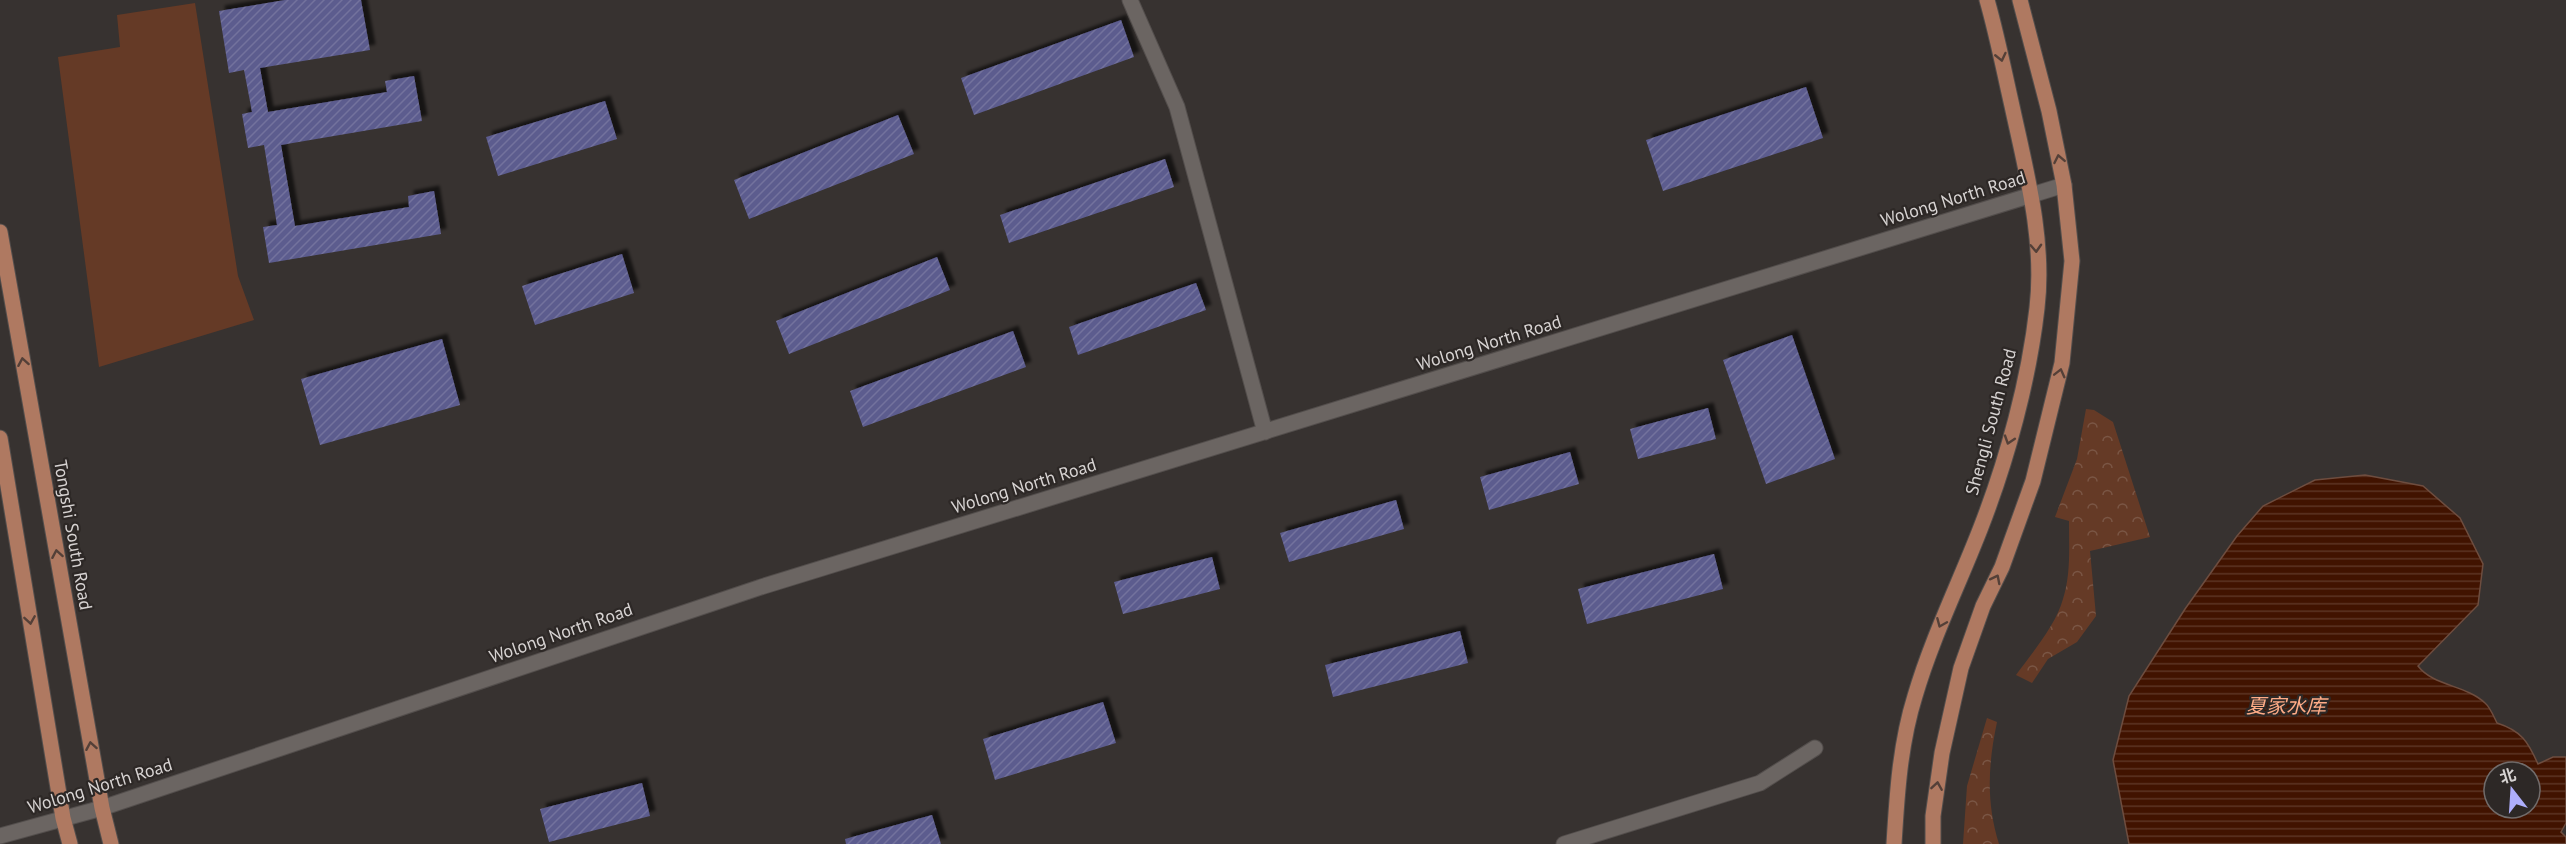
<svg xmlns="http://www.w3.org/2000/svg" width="2566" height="844" font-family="'PT Sans','Noto Sans SC',sans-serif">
<defs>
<pattern id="forest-crowns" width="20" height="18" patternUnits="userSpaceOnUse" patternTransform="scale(1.5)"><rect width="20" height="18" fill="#653a26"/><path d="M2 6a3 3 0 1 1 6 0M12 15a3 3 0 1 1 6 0" fill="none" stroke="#7a5645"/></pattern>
<pattern id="water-rules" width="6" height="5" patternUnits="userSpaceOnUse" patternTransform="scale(1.5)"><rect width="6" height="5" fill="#411300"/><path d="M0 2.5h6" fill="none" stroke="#5c3424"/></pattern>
<pattern id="building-hatch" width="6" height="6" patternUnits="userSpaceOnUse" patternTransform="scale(1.5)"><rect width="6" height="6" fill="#5c5c8e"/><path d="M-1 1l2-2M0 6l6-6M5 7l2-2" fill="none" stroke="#73729d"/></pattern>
<filter id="shadow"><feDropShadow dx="5.5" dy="-5.5" stdDeviation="1.5" flood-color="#0009"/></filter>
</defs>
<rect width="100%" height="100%" fill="#373230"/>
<path fill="#653a26" d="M195,3L238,276L254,320L99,367L58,57L120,47L117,15Z"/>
<path fill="url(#forest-crowns)" d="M2086,409L2094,410L2113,422L2150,537L2090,551L2096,616L2077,642L2048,659L2032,683L2016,675C2032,653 2056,625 2063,599C2071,574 2069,547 2069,521L2055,517L2077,459Z
M1987,718L1997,722C1988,765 1986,802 1999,844H1963L1967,786Z"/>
<path fill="url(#water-rules)" stroke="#6e4d3f" stroke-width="1.5" fill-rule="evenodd" d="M2365,475L2423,486L2460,518L2483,564L2478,605L2418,666C2433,686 2466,685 2485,703C2490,707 2494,717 2497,723C2522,731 2528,742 2538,764L2553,757H2566V823L2561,832L2566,837V844H2129L2113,760L2129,696L2185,609L2237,536L2263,506L2315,480ZM2494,772H2530V808H2494Z"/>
<path fill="url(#building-hatch)" filter="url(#shadow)" d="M285,0H361L370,50L260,68L268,112L387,92L385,81L414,76L422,121L281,145L295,226L409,207L408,196L434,191L441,234L269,263L263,227L277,225L264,145L248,148L242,114L252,112L244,70L229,73L219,11Z
M1121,20L1134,57L974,115L961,78Z
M1806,87L1823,138L1663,191L1646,140Z
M605,101L617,139L498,176L486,137Z
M898,115L914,154L749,219L734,180Z
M1165,159L1174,187L1009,243L1000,215Z
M622,254L634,293L535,325L522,286Z
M937,257L950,290L789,354L776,321Z
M1196,283L1206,310L1078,355L1069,327Z
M1013,331L1026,367L863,427L850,391Z
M1792,335L1835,459L1766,484L1723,360Z
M442,339L460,405L320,445L301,379Z
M1708,408L1716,439L1638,459L1630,429Z
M1570,452L1579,484L1489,510L1480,477Z
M1396,500L1404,529L1289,562L1280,533Z
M1714,554L1723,589L1587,624L1578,589Z
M1212,557L1220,589L1123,614L1114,582Z
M1460,631L1468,663L1333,697L1325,665Z
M1103,702L1116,743L995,780L983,739Z
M642,783L650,816L549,842L540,809Z
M932,815L941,844H846L845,839Z"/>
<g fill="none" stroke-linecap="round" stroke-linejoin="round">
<defs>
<path id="minor" d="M1130,0L1177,107L1265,432
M0,836L102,808L761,587L2064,185
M1564,844L1760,783L1815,748"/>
<path id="major" d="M0,232L102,808L111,844
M0,438L63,818L70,844
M1894,844C1897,794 1900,744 1915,696C1932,638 1959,584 1981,527C2007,460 2029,380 2037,308C2045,240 2026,171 2012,106C2004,71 1997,35 1987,0
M1933,844V816L1942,753L1961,668L1983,606L2002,567L2033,481L2062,363L2072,261L2064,185L2049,111L2020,0"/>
</defs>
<use href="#minor" stroke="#534e4c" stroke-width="17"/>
<use href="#major" stroke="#534e4c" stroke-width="17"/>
<use href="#minor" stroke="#6b6562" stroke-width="15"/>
<use href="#major" stroke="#af7961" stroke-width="15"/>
</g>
<defs><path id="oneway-chevron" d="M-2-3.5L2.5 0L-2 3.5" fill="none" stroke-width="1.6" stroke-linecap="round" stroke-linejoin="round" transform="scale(1.5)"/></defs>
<g stroke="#544038">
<use href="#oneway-chevron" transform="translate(2001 57) rotate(77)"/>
<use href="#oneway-chevron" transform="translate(2059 159) rotate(-101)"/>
<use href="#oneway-chevron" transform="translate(2036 248) rotate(87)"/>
<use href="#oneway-chevron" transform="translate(23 362) rotate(-100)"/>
<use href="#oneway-chevron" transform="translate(2060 373) rotate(-76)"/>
<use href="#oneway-chevron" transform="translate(2009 440) rotate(108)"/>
<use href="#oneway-chevron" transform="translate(57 554) rotate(-100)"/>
<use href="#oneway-chevron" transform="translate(1996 579) rotate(-63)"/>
<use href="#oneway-chevron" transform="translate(30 620) rotate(81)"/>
<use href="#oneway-chevron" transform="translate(1941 623) rotate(113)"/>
<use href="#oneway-chevron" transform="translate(91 746) rotate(-100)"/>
<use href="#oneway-chevron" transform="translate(1937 786) rotate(-81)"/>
</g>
<g text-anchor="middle" stroke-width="4.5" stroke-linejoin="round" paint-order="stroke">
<g font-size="18" fill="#d7d3d2" stroke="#2d2826">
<text transform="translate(1953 199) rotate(-17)" y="6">Wolong North Road</text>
<text transform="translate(1489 343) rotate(-17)" y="6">Wolong North Road</text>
<text transform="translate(1991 422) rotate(-75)" y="6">Shengli South Road</text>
<text transform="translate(1024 486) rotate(-17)" y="6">Wolong North Road</text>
<text transform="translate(73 535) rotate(80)" y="6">Tongshi South Road</text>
<text transform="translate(561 633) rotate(-19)" y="6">Wolong North Road</text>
<text transform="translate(100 786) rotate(-17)" y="6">Wolong North Road</text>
</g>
<g font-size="20" font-style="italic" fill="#ffac87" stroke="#2d2826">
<text x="2286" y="713">夏家水库</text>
</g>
</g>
<g transform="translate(2512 790) rotate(343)"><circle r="28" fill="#2d2826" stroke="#716c6b" stroke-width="1.5"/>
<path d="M0-4.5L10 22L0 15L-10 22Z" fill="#aeaefb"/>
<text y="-9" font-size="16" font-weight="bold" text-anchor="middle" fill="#d7d3d2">北</text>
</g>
</svg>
